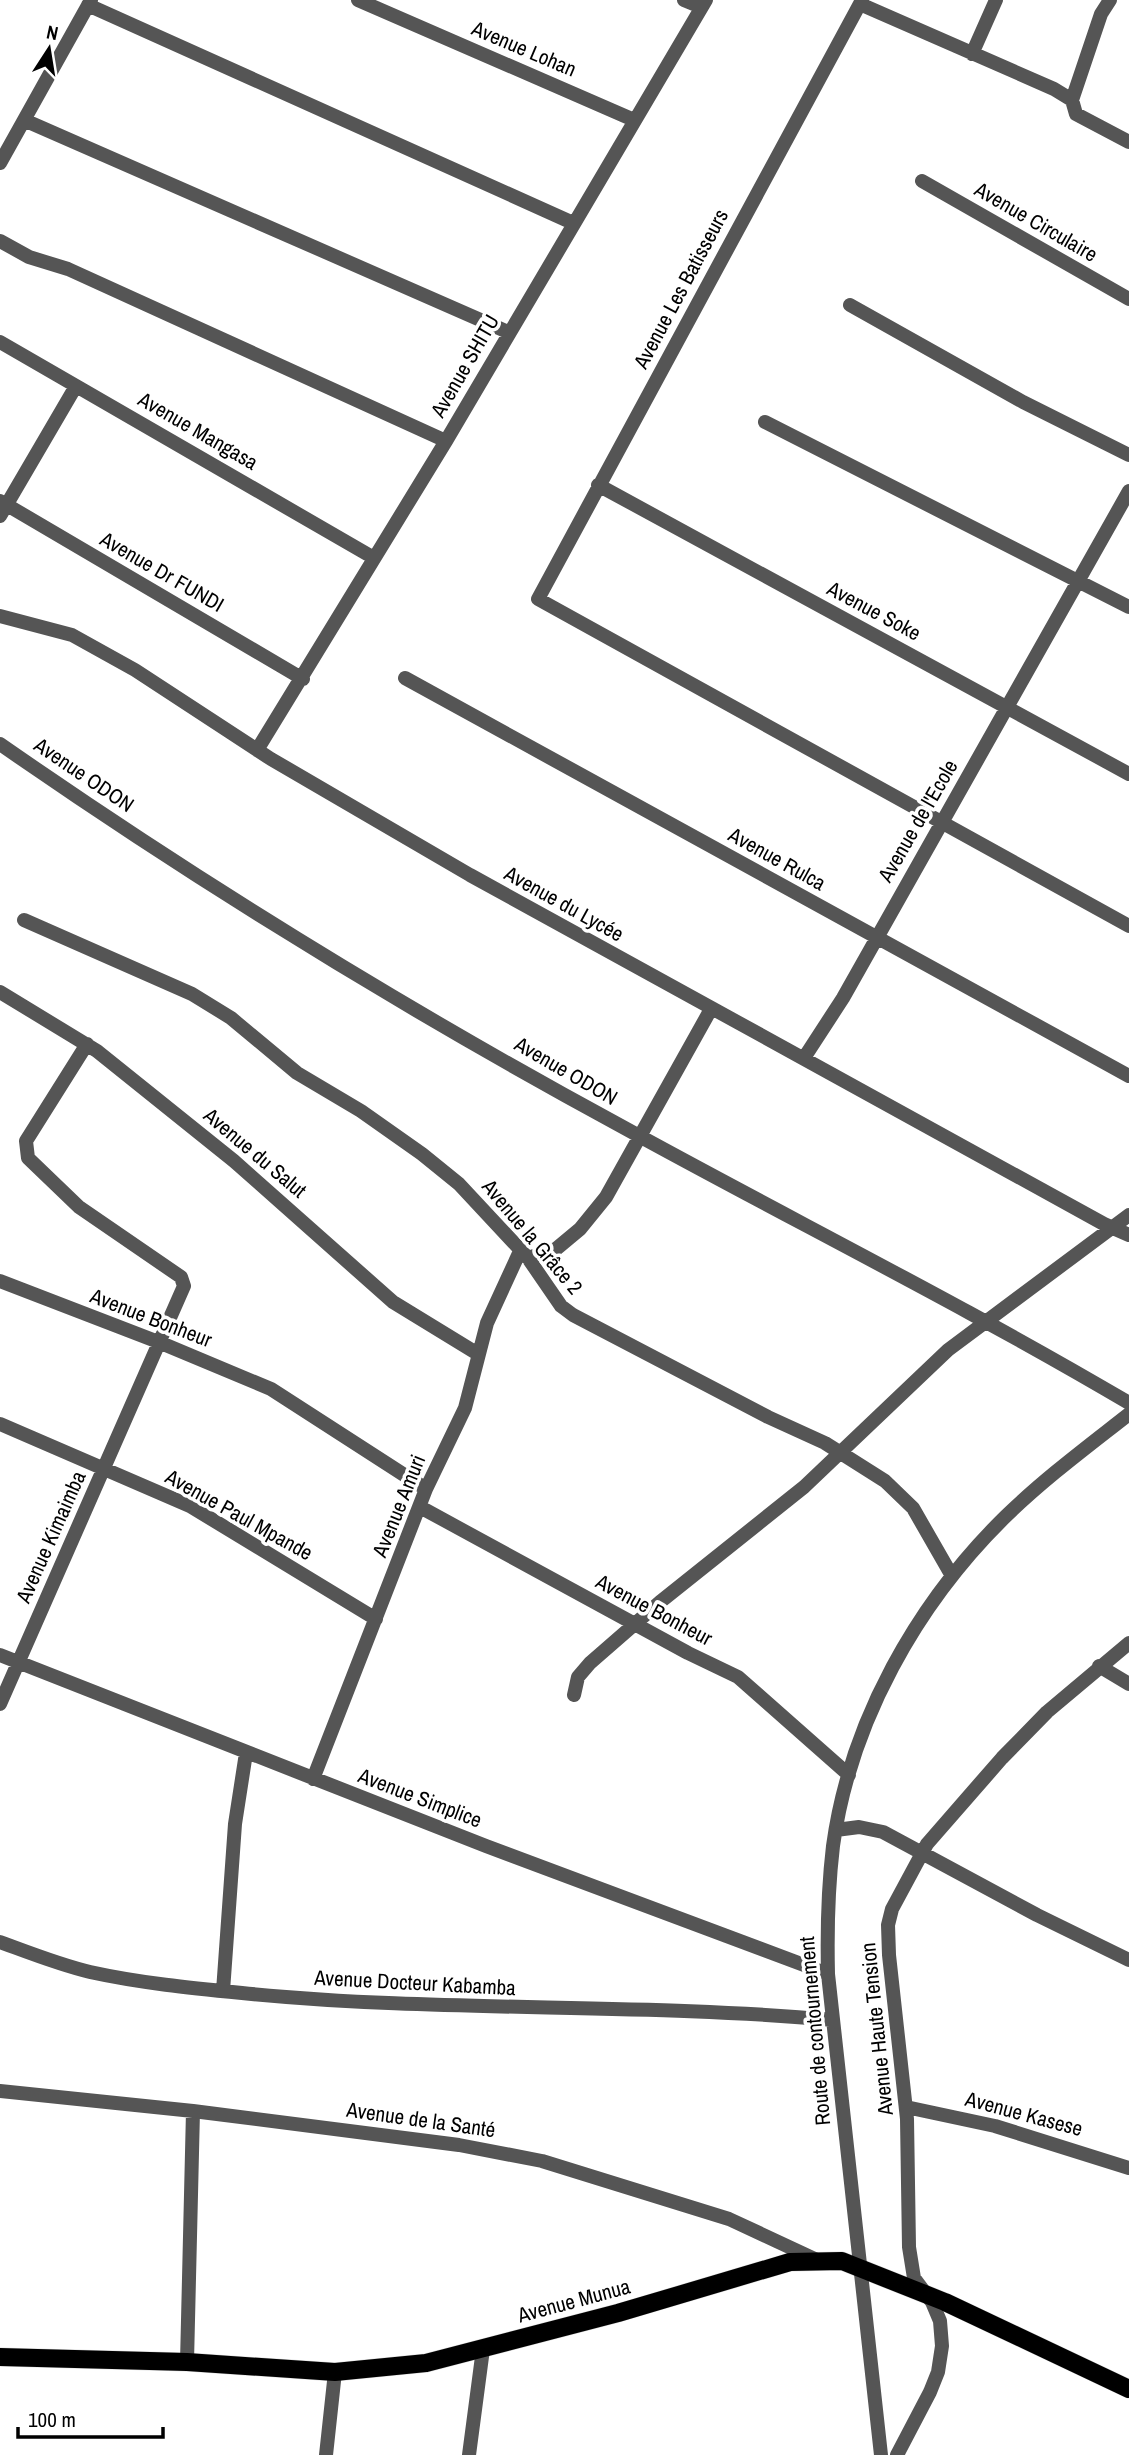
<svg xmlns="http://www.w3.org/2000/svg" width="1129" height="2455" font-family="'Archivo Narrow',sans-serif">
<rect width="100%" height="100%" fill="#fff"/>
<g fill="none" stroke-linecap="round" stroke-linejoin="round">
<defs>
<path id="major" d="M0,2357L187,2362L335,2372L426,2363L618,2313L790,2262L842,2261L945,2302L1129,2389"/>
</defs>
<use href="#major" stroke="#dbdbdb" stroke-width="19"/>
<path stroke="#555" stroke-width="14" d="M358,0L634,120
M684,0L701,7
M862,0L538,599L1129,926
M860,4L1054,89L1072,100L1076,114L1129,142
M88,5L573,223
M972,54L996,0
M1072,100L1101,14L1110,0
M24,120L508,332
M0,163L91,0
M922,181L1129,299
M0,241L29,257L68,269L446,441
M850,305L1023,402L1129,455
M0,342L374,558
M765,422L1129,607
M598,485L1129,774
M0,501L303,679
M0,516L76,386
M0,616L72,635L135,670L271,759L470,875L1104,1224L1129,1235
M405,678L1129,1076
M0,744C200,883 407,1010 621,1126C790,1219 963,1305 1129,1403
M257,750L446,441L706,0
M24,920L192,994L231,1018L297,1073L361,1111L422,1154L459,1184L528,1258L561,1306L573,1315L768,1417L825,1443L885,1481L913,1508L952,1576
M0,992L97,1051L234,1161L393,1302L478,1354
M804,1058L843,998L1129,491
M528,1258L556,1249L580,1229L606,1197L711,1009
M0,1281L161,1343L271,1389L426,1489
M0,1424L190,1506L376,1619
M420,1507L688,1653L738,1677L849,1775
M0,1655L486,1846L828,1974
M1099,1666L1129,1684
M574,1695L578,1677L590,1663L660,1602L804,1487L948,1350L1129,1215
M0,1704L184,1286L181,1277L79,1207L28,1158L26,1141L87,1044
M313,1779L426,1489L465,1408L487,1323L521,1249
M836,1830L859,1827L883,1832L1037,1915L1129,1960
M0,1942C30,1953 60,1965 90,1972C140,1983 191,1988 242,1993C439,2013 637,2002 833,2020
M223,1991L235,1824L246,1753
M0,2091L193,2111L459,2145L542,2161L729,2219L817,2260
M906,2107L995,2126L1129,2168
M187,2362L193,2111
M326,2455L335,2372
M469,2455L483,2349
M881,2455L828,1974C827,1931 828,1888 833,1846C850,1722 917,1603 1006,1516C1044,1479 1087,1447 1129,1414
M897,2455L930,2392L938,2372L942,2346L940,2321L932,2302L914,2278L909,2247L907,2119L889,1955L888,1925L892,1909L927,1844L1002,1758L1047,1712L1129,1643"/>
<use href="#major" stroke="#000" stroke-width="18"/>
</g>
<g text-anchor="middle" stroke-width="7" stroke-linejoin="round" paint-order="stroke">
<g font-size="21" fill="#000" stroke="#fff">
<text transform="translate(524 49) rotate(23)" y="7">Avenue Lohan</text>
<text transform="translate(1036 222) rotate(30)" y="7">Avenue Circulaire</text>
<text transform="translate(681 289) rotate(-62)" y="7">Avenue Les Batisseurs</text>
<text transform="translate(465 366) rotate(-60)" y="7">Avenue SHITU</text>
<text transform="translate(198 431) rotate(30)" y="7">Avenue Mangasa</text>
<text transform="translate(162 572) rotate(30)" y="7">Avenue Dr FUNDI</text>
<text transform="translate(874 611) rotate(28)" y="7">Avenue Soke</text>
<text transform="translate(84 775) rotate(34)" y="7">Avenue ODON</text>
<text transform="translate(918 821) rotate(-60)" y="7">Avenue de l'Ecole</text>
<text transform="translate(777 859) rotate(29)" y="7">Avenue Rulca</text>
<text transform="translate(564 904) rotate(29)" y="7">Avenue du Lycée</text>
<text transform="translate(566 1071) rotate(30)" y="7">Avenue ODON</text>
<text transform="translate(255 1153) rotate(40)" y="7">Avenue du Salut</text>
<text transform="translate(532 1237) rotate(50)" y="7">Avenue la Grâce 2</text>
<text transform="translate(151 1318) rotate(21)" y="7">Avenue Bonheur</text>
<text transform="translate(399 1506) rotate(-68)" y="7">Avenue Amuri</text>
<text transform="translate(239 1515) rotate(29)" y="7">Avenue Paul Mpande</text>
<text transform="translate(51 1537) rotate(-66)" y="7">Avenue Kimaimba</text>
<text transform="translate(654 1610) rotate(28)" y="7">Avenue Bonheur</text>
<text transform="translate(420 1798) rotate(21)" y="7">Avenue Simplice</text>
<text transform="translate(415 1983) rotate(3)" y="7">Avenue Docteur Kabamba</text>
<text transform="translate(877 2029) rotate(-96)" y="7">Avenue Haute Tension</text>
<text transform="translate(815 2031) rotate(-95)" y="7">Route de contournement</text>
<text transform="translate(1024 2114) rotate(15)" y="7">Avenue Kasese</text>
<text transform="translate(421 2120) rotate(8)" y="7">Avenue de la Santé</text>
<text transform="translate(574 2301) rotate(-15)" y="7">Avenue Munua</text>
</g>
</g>
<g transform="translate(49 49) rotate(12)" stroke="#ffffff" stroke-width="5" paint-order="stroke">
<path d="M0-5L12 26L0 18L-12 26Z" fill="#000000"/>
<text y="-10" font-size="19" font-weight="bold" text-anchor="middle" fill="#000000">N</text>
</g>
<path d="M18 2427v10h145v-10" fill="none" stroke="#000000" stroke-width="3.5"/>
<text x="28" y="2427" font-size="21" fill="#000000" stroke="#ffffff" stroke-width="5" paint-order="stroke">100 m</text>
</svg>
